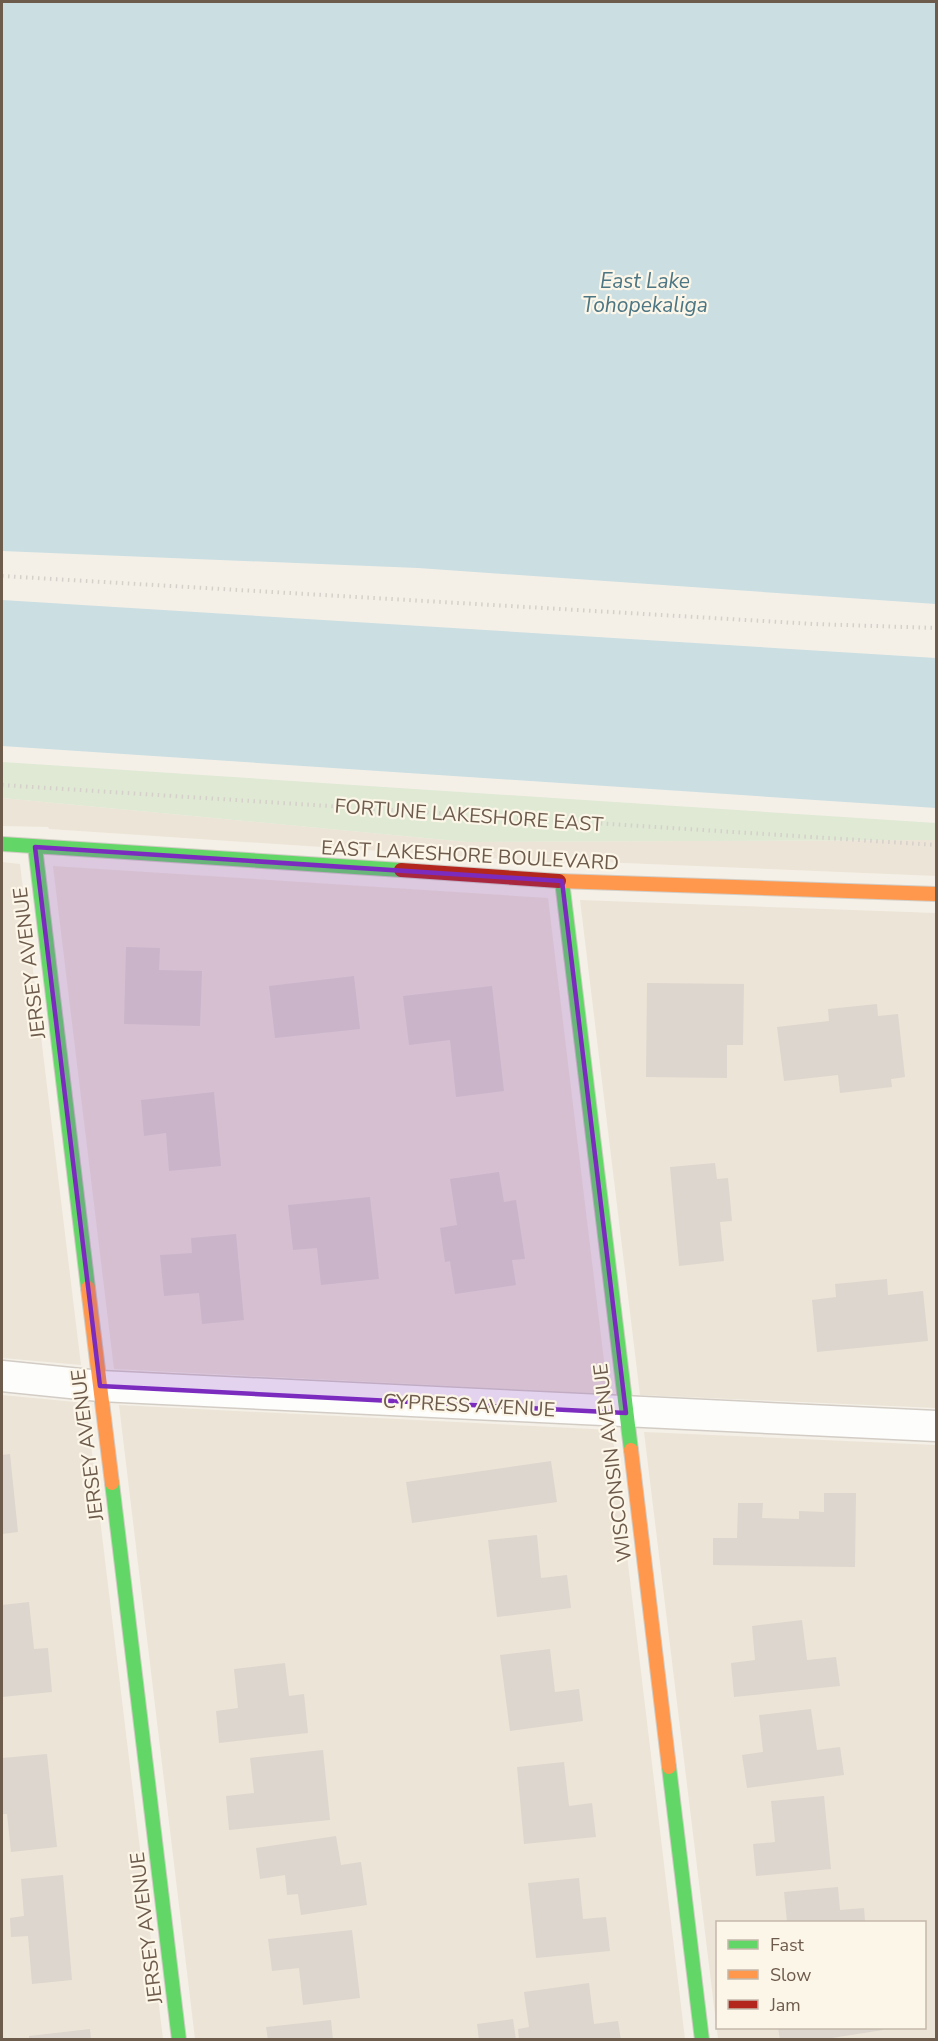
<svg xmlns="http://www.w3.org/2000/svg" width="938" height="2041" font-family="'Nunito Sans',sans-serif">
<rect width="100%" height="100%" fill="#f4f0e8"/>
<path fill="#ece4d6" fill-rule="evenodd" d="M2,798L467,842L936,840V876L575,861L561,863L49,829L48,827L2,826Z
M2,862L20,864L81,1365L2,1358Z
M53,866L548,898L608,1394L114,1369Z
M580,900L936,913V1408L640,1395Z
M2,1395L86,1403L163,2039H2Z
M119,1405L612,1430L685,2039H195Z
M644,1432L936,1445V2039H718ZM718,1922H924V2028H718Z"/>
<path fill="#dfe9d4" d="M2,762L936,823V840L467,842L2,798Z"/>
<path fill="#cbdee2" d="M2,2H936V604L418,568L2,551Z
M2,600L936,658V808L2,746Z"/>
<path fill="#ddd6ce" d="M126,947L160,948L159,970L202,971L200,1026L124,1024Z
M354,976L360,1029L275,1038L269,986Z
M647,983L744,984L743,1045H727V1078L646,1077Z
M492,986L504,1091L456,1097L450,1040L409,1045L403,996Z
M877,1004L878,1016L898,1014L905,1077L891,1079L892,1087L840,1093L838,1075L784,1081L777,1027L829,1021L828,1009Z
M214,1092L221,1166L169,1171L166,1133L144,1136L141,1100Z
M715,1163L717,1179L728,1178L732,1221L720,1222L724,1261L679,1266L670,1167Z
M499,1172L504,1202L516,1200L525,1259L512,1260L516,1285L455,1294L450,1261L445,1262L440,1228L457,1225L450,1179Z
M370,1197L379,1279L321,1285L317,1248L293,1250L288,1205Z
M236,1234L244,1320L202,1324L199,1293L164,1296L160,1255L192,1253L191,1238Z
M887,1279L888,1295L923,1291L928,1341L817,1352L812,1300L836,1297L835,1284Z
M10,1454L18,1532L2,1534V1455Z
M551,1461L557,1502L412,1523L406,1482Z
M824,1493H856L855,1567L713,1565V1538H737L738,1503H763L762,1518L799,1519V1511L824,1512Z
M537,1535L541,1578L567,1575L571,1608L497,1617L488,1540Z
M29,1602L34,1649L48,1648L52,1692L2,1697V1605Z
M802,1620L807,1660L836,1657L840,1686L734,1697L731,1663L755,1660L752,1626Z
M550,1649L555,1692L579,1689L583,1721L510,1731L500,1655Z
M285,1663L289,1696L304,1694L308,1733L219,1743L216,1711L238,1708L234,1669Z
M811,1709L817,1750L840,1747L844,1775L747,1788L742,1755L763,1752L759,1715Z
M323,1750L330,1820L229,1830L226,1796L254,1793L250,1758Z
M47,1754L57,1847L11,1852L7,1814H2V1758Z
M564,1762L569,1806L592,1803L596,1837L524,1844L517,1767Z
M824,1796L831,1869L756,1876L753,1844L775,1842L771,1801Z
M336,1836L341,1865L361,1862L367,1905L301,1915L298,1894L287,1895L285,1875L260,1879L256,1848Z
M63,1875L72,1980L32,1984L28,1936L11,1937L10,1918L24,1916L21,1879Z
M579,1878L583,1919L606,1917L610,1951L536,1958L528,1883Z
M838,1887L840,1910L864,1908L865,1922H787L784,1892Z
M352,1930L360,1998L303,2005L299,1968L272,1971L268,1939Z
M589,1983L594,2024L618,2021L621,2040H519L518,2029L529,2027L524,1992Z
M513,2019L516,2040H479L477,2024Z
M331,2020L333,2040H268L266,2027Z
M778,2028H883V2030L819,2040H780Z
M90,2029L91,2040H29V2036Z"/>
<g fill="none" stroke-linecap="round" stroke-linejoin="round">
<defs>
<path id="street" d="M2,1376L100,1386L936,1426"/>
<path id="fast" d="M2,844L401,870
M35,847L88,1288
M562,881L631,1450
M112,1483L179,2040
M669,1767L702,2040"/>
<path id="slow" d="M559,881L936,894
M88,1288L112,1483
M631,1450L669,1767"/>
<path id="jam" d="M401,870L559,881"/>
</defs>
<use href="#street" stroke="#d2ccc5" stroke-width="33"/>
<use href="#fast" stroke="#d2cdc5" stroke-width="16"/>
<use href="#slow" stroke="#d2cdc5" stroke-width="16"/>
<use href="#jam" stroke="#d2cdc5" stroke-width="16"/>
<path stroke="#d5d0ca" stroke-width="4" stroke-dasharray="1.5 4.5" stroke-linecap="butt" d="M2,576L814,624L936,628
M2,785L936,845"/>
<use href="#street" stroke="#fdfdfc" stroke-width="30"/>
<use href="#fast" stroke="#63d668" stroke-width="14"/>
<use href="#slow" stroke="#ff974d" stroke-width="14"/>
<use href="#jam" stroke="#b3261e" stroke-width="14"/>
</g>
<path fill="#7b2cbf" fill-opacity="0.2" stroke="#7b2cbf" stroke-width="4.5" stroke-linejoin="round" d="M35,847L562,881L626,1413L100,1386Z"/>
<g text-anchor="middle" stroke-width="4.5" stroke-linejoin="round" paint-order="stroke">
<g font-size="20" fill="#6d5b4c" stroke="#fcf6e8">
<text transform="translate(469 815) rotate(4)" y="7">FORTUNE LAKESHORE EAST</text>
<text transform="translate(470 855) rotate(3)" y="7">EAST LAKESHORE BOULEVARD</text>
<text transform="translate(29 963) rotate(-97)" y="7">JERSEY AVENUE</text>
<text transform="translate(469 1405) rotate(3)" y="7">CYPRESS AVENUE</text>
<text transform="translate(87 1445) rotate(-97)" y="7">JERSEY AVENUE</text>
<text transform="translate(612 1463) rotate(-97)" y="7">WISCONSIN AVENUE</text>
<text transform="translate(146 1928) rotate(-97)" y="7">JERSEY AVENUE</text>
</g>
<g font-size="21" font-style="italic" fill="#4c7684" stroke="#fcf6e8">
<text x="645" y="288">East Lake<tspan x="645" dy="24">Tohopekaliga</tspan></text>
</g>
</g>
<rect width="938" height="2041" fill="none" stroke="#6d5b4c" stroke-width="6"/>
<rect x="716" y="1921" width="210" height="108" fill="#fcf6e8" stroke="#c3b8aa" stroke-width="1.5"/>
<rect x="728" y="1940" width="30" height="9" fill="#63d668" stroke="#c3b8aa" stroke-width="1.5"/>
<text x="770" y="1951" font-size="18" fill="#6d5b4c">Fast</text>
<rect x="728" y="1970" width="30" height="9" fill="#ff974d" stroke="#c3b8aa" stroke-width="1.5"/>
<text x="770" y="1981" font-size="18" fill="#6d5b4c">Slow</text>
<rect x="728" y="2000" width="30" height="9" fill="#b3261e" stroke="#c3b8aa" stroke-width="1.5"/>
<text x="770" y="2011" font-size="18" fill="#6d5b4c">Jam</text>
</svg>
